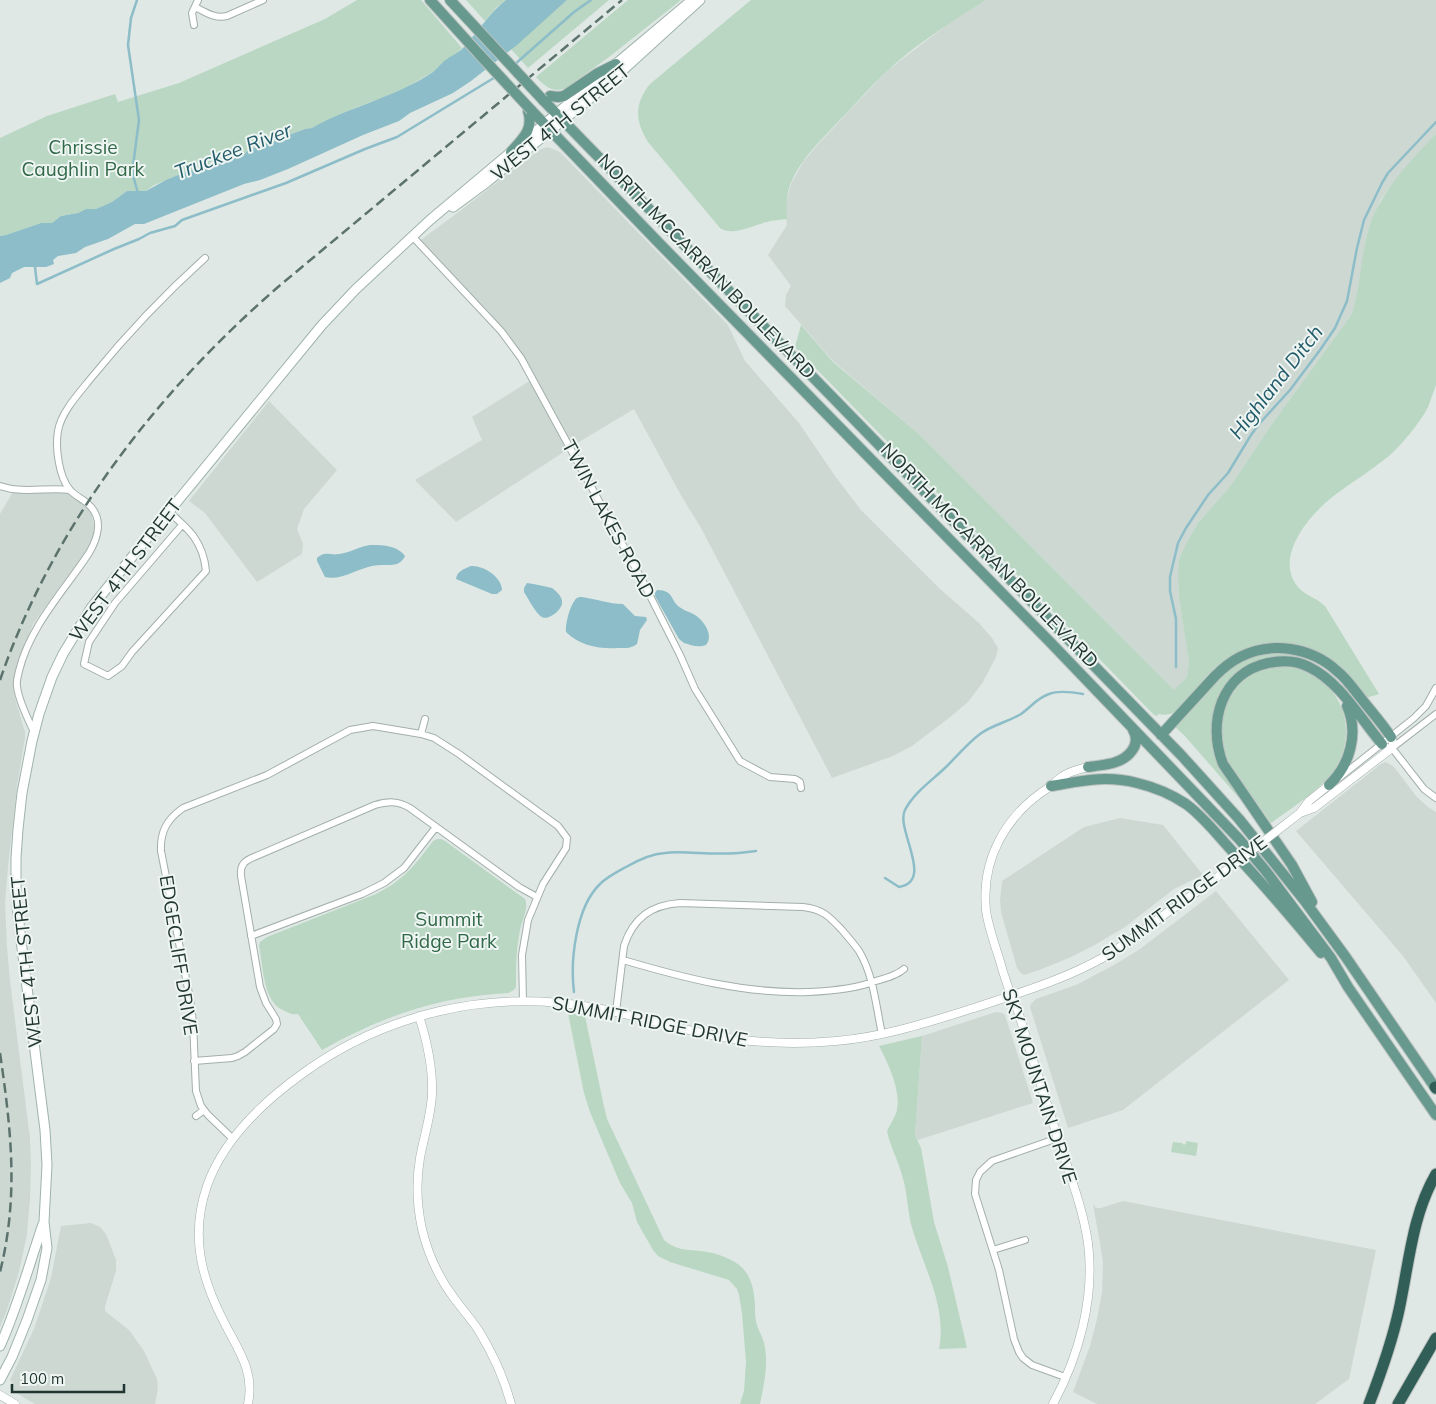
<svg xmlns="http://www.w3.org/2000/svg" width="1436" height="1404" font-family="Mulish,sans-serif">
<rect width="100%" height="100%" fill="#dfe8e4"/>
<path fill="#cdd8d3" d="M986,0H1436V134L1392,184L1381,199L1375,213L1368,230L1356,301L1352,314L1272,424L1232,484L1198,523L1187,542L1178,577L1179,598L1189,662L1187,677L1174,691L920,435L833,361L785,306L786,295L791,286L768,255L787,225L785,206L791,184L803,162L820,142L884,74L901,60L952,21Z
M548,147L560,152L728,325L745,361L799,423L835,476L861,510L940,589L979,623L992,638L998,648L996,657L983,682L968,702L949,718L912,746L893,756L832,778L701,528L682,497L634,409L584,439L456,522L415,480L482,440L472,417L533,379L521,358L418,242L460,211L532,155L541,149Z
M269,401L337,470L304,509L297,529L303,544L302,554L257,582L205,513L189,501Z
M13,492L59,493L69,494L89,509L92,517L94,527L93,536L87,550L33,624L17,666L13,682L14,695L25,732V738L17,786L8,867L5,903L7,947L10,981L30,1138L31,1164L30,1199L27,1234L19,1272L7,1310L0,1327V514Z
M1385,762L1388,763L1394,767L1416,796L1428,807L1436,812V1003L1403,956L1296,831L1381,764Z
M1120,818L1163,825L1203,875L1174,889L1125,927L1093,946L1071,957L1042,969L1024,975L1021,973L1017,968L1001,912L1000,900L1002,881L1084,827Z
M1216,891L1289,980L1123,1110L1068,1128L1030,1007L1031,1004L1036,999L1076,985L1114,965L1140,949Z
M996,1012L1002,1013L1005,1015L1033,1103L918,1140L915,1135L922,1036Z
M1123,1201L1376,1250L1349,1379L1315,1404H1097L1073,1392L1090,1346L1097,1319L1102,1292L1103,1263L1101,1249L1093,1204L1096,1208H1101Z
M91,1223L100,1227L106,1234L116,1260V1271L105,1306V1311L129,1330L144,1351L157,1379L158,1388L155,1404H35L11,1390L10,1386L12,1382L10,1380L34,1329L51,1278L61,1226Z"/>
<path fill="#b9d7c2" d="M357,0H421L462,48L454,56L447,59L436,70L407,87L390,95L357,107L312,128L305,129L247,151L243,156L228,157L214,165L188,171L154,185L146,191H127L112,202L96,209H86L78,213L61,216L52,223H41L6,235L0,236V138L47,116L115,94L118,102L179,83L325,19Z
M466,0H506L496,8L485,21Z
M567,0H609L528,68L511,49Z
M628,0H681L609,57L566,88C552,93 546,87 536,77Z
M751,0H986C951,22 914,45 884,74C867,90 852,108 836,124C819,142 799,161 790,185C786,197 786,207 787,219C780,220 773,220 767,222C753,225 733,237 720,228L648,142C635,121 634,104 650,84Z
M1436,134V385C1433,392 1431,400 1428,407C1420,423 1403,443 1390,455C1371,471 1350,483 1331,498C1309,516 1277,554 1295,583C1302,595 1316,597 1325,606L1379,694L1366,698C1356,684 1347,670 1333,661C1297,636 1248,638 1215,668C1204,678 1195,691 1184,702C1181,705 1178,710 1173,713C1169,715 1164,715 1158,714V716L1154,715L795,347L801,325L833,362L920,435L1174,690L1187,677L1189,662L1179,598L1178,577L1179,560L1187,542L1198,523L1232,484L1272,424L1352,314C1360,287 1361,258 1368,231C1379,193 1409,162 1436,134Z
M1281,652L1295,654L1294,659L1287,658L1228,683L1215,749L1252,813L1184,735L1174,726C1198,699 1219,668 1254,655C1262,653 1272,653 1281,652Z
M1282,666C1303,667 1321,677 1334,694C1353,721 1349,758 1325,781C1309,797 1289,810 1271,823L1232,769C1208,724 1227,670 1282,666Z
M437,839H441L445,841L525,899C529,908 522,920 520,930C516,949 516,968 516,987L514,990L508,993C437,997 383,1016 322,1050L298,1014C291,1015 289,1013 283,1010C263,1002 263,965 259,946L260,942L267,937L376,894C404,880 415,865 433,841Z
M568,1013L585,1016L603,1102L607,1119L664,1240C677,1252 691,1249 707,1252C714,1253 723,1256 729,1259C750,1268 754,1286 755,1306C755,1311 755,1317 756,1321C757,1328 762,1335 764,1343C769,1363 764,1384 760,1404H740L744,1391L746,1362L742,1313L739,1295L737,1289L729,1280L670,1262L658,1256L653,1250L637,1222L632,1203L620,1183L590,1112L584,1093Z
M922,1036L915,1135L921,1148L934,1222L948,1267L967,1348L939,1349C947,1307 925,1270 913,1231C907,1213 908,1193 902,1175C898,1160 890,1146 887,1131C890,1124 895,1118 897,1110C901,1090 888,1063 879,1046Z
M1186,1141L1198,1143L1196,1156L1171,1152L1173,1142L1182,1143L1184,1145L1186,1143Z"/>
<path fill="#8cbdc8" d="M506,0H567L517,45L471,81L453,93L410,113L399,121L363,135L288,169L260,180L244,184L144,224H135L108,239L85,247L76,253L58,256L53,260L54,264L46,267H24L12,273L10,278L0,283V236L6,235L41,223H52L61,216L78,213L86,209H96L112,202L127,191H146L166,180L188,171L214,165L228,157L243,156L247,151L305,129L312,128C351,106 396,97 433,72C438,68 442,62 447,59C453,55 458,53 463,48C478,32 489,13 506,0Z
M370,545C382,545 397,545 405,556C403,560 401,562 397,564C389,566 380,564 372,566C357,569 341,581 325,577L317,561V558C326,550 329,556 339,554C350,553 360,546 370,545Z
M471,566C483,565 502,577 502,590L497,594H492L456,579C457,571 464,569 471,566Z
M527,583C536,584 543,586 552,588C556,591 563,597 562,603C562,610 548,621 542,617C536,614 528,598 524,592V588Z
M657,590C675,590 670,602 681,608C685,611 690,612 695,615C704,621 714,635 706,645C698,648 691,645 684,643L679,639L655,596V593Z
M582,597C596,599 609,604 623,604L635,616L646,617L647,620L640,630L637,644C630,649 625,648 618,648C599,649 580,646 566,632C565,624 570,606 575,600C577,597 579,597 582,597Z"/>
<g fill="none" stroke-linecap="round" stroke-linejoin="round">
<path stroke="#8cbdc8" stroke-width="2.5" d="M137,0L131,18L128,45L139,120L133,166L134,179L138,193
M514,65L574,12L591,0
M35,267L37,284L114,249L139,239L150,233L175,226L182,220L286,183L365,149L397,137L497,76
M1176,667V619L1170,591V577L1178,543L1186,528L1208,495L1228,473L1251,435L1259,424L1290,390L1320,350L1335,328L1347,301L1357,248L1364,220L1382,183L1388,173L1436,122
M885,878L899,887C935,881 895,829 905,810C914,792 934,779 947,766C958,755 968,743 980,734C992,725 1008,722 1021,714C1031,707 1037,698 1049,694C1059,690 1072,692 1083,694
M574,992C570,960 576,907 600,884C607,877 617,872 626,867C638,860 651,854 665,853C676,851 688,853 699,853C718,854 737,854 756,851"/>
<defs>
<path id="minor" d="M195,7C205,12 215,19 227,16L263,0
M194,25L192,13L198,0
M412,236L501,331L521,358L642,580L680,655L695,689L740,761L770,777L795,779L800,782L801,788
M0,486C23,494 47,487 70,490
M169,511C177,520 188,528 194,537C201,547 205,560 206,571L132,652L122,666L108,676L84,664L89,642L115,603L182,525
M34,732C28,719 18,700 17,686C16,681 18,676 19,671C30,626 64,591 89,553C98,538 104,518 88,504C83,499 75,496 70,490C59,477 55,448 58,431C61,412 80,392 92,377C127,334 164,295 205,258
M421,734L425,719
M1382,744L1386,747L1392,748L1424,789L1436,798
M1392,748L1436,714
M1339,778L1414,718L1426,706L1436,688
M251,936L362,894L384,883L404,868L436,827
M623,960C684,978 745,994 809,992C832,991 855,989 876,981C886,978 896,976 904,969
M616,1012L624,946C633,918 651,905 680,903L803,907C822,909 829,916 842,930C848,937 854,944 859,951C874,976 876,1007 882,1034
M194,1061L232,1058L238,1056L245,1052L274,1029L277,1024L276,1019L266,1003L260,987L241,876C240,865 244,861 254,857L375,805C388,801 398,801 410,808L519,887L537,897
M196,1116L204,1110
M1058,1138L992,1161L980,1172L976,1180L975,1194L999,1270L1014,1339L1019,1352L1023,1358L1032,1365L1065,1377
M233,1139L208,1115L201,1106L196,1091L193,1022L190,999L161,851C160,832 167,819 183,808L267,775L350,730L373,726L421,734L434,738L459,754L558,826L567,838L566,848L543,884L528,920L522,955L523,1001
M993,1250L1025,1240"/>
<path id="tertiary" d="M1300,813L1314,808L1392,748L1393,743L1391,737
M1300,813L1309,801L1329,785
M419,1016C427,1041 433,1067 432,1094C431,1116 424,1136 420,1158C416,1181 417,1206 422,1229C428,1254 439,1278 454,1298C462,1309 472,1320 479,1331C493,1354 504,1378 511,1404
M0,1395L15,1404
M248,1404C255,1371 238,1350 224,1322C201,1278 190,1235 207,1186C223,1140 263,1102 302,1074C384,1014 489,989 590,1007C628,1013 664,1025 702,1033C746,1043 791,1045 836,1041C884,1037 929,1022 974,1008C1019,993 1064,980 1106,956C1129,942 1150,925 1172,909C1185,900 1198,891 1211,882
M1053,1404C1079,1356 1095,1298 1088,1243C1083,1209 1070,1175 1059,1141C1045,1098 1031,1055 1018,1011C1010,994 1004,976 999,958C994,942 988,926 986,910C981,859 1006,815 1048,788C1053,785 1056,781 1060,778C1068,772 1079,769 1088,767"/>
<path id="secondary" d="M453,207L487,182L610,82L700,0
M0,1346C18,1306 29,1265 43,1224
M0,1380L12,1357L27,1320L41,1280L47,1248L44,1222L47,1165L45,1130L20,932L16,895V858L18,829L22,793L32,741L39,714L52,677L63,654L91,608L144,542L322,325L356,289L430,220L692,0"/>
<path id="primary" d="M430,0L479,54
M450,0L490,43
M550,96L558,97L564,96L598,73L616,64
M543,100L1182,756L1239,819L1304,900L1345,956L1436,1089
M531,110L658,242L1050,642L1239,839L1265,870L1331,958L1348,987L1436,1115
M511,152C522,139 534,130 528,111
M1161,735L1215,676C1222,669 1230,662 1240,657C1271,641 1311,647 1337,671C1346,678 1353,688 1360,697C1370,710 1382,723 1391,737
M1088,767C1096,766 1105,765 1113,763C1128,759 1142,745 1133,730
M1329,785C1350,765 1359,733 1347,706
M1051,786C1082,781 1105,775 1137,783C1154,787 1171,794 1186,804C1204,817 1218,836 1234,853C1264,885 1293,919 1321,953
M1312,902L1292,865L1223,764C1207,723 1221,673 1268,663C1282,660 1296,660 1309,667C1340,682 1360,718 1382,744"/>
<path id="motorway" d="M1435,1087L1436,1088
M1369,1404C1381,1373 1392,1342 1399,1310C1409,1264 1412,1215 1436,1174
M1398,1404L1436,1338"/>
</defs>
<use href="#minor" stroke="#a3afab" stroke-width="8"/>
<use href="#tertiary" stroke="#a3afab" stroke-width="9"/>
<use href="#secondary" stroke="#9fb3ac" stroke-width="11"/>
<use href="#primary" stroke="#bdc3c1" stroke-width="12"/>
<use href="#motorway" stroke="#bdc3c1" stroke-width="13"/>
<use href="#minor" stroke="#fff" stroke-width="6"/>
<use href="#tertiary" stroke="#fff" stroke-width="8"/>
<use href="#secondary" stroke="#fff" stroke-width="9"/>
<use href="#primary" stroke="#68998e" stroke-width="10"/>
<use href="#motorway" stroke="#315f57" stroke-width="11"/>
<path stroke="#5c726d" stroke-width="2.5" stroke-dasharray="10 5" stroke-linecap="butt" d="M0,680C53,526 156,393 278,287L622,0
M0,1053C11,1129 19,1196 0,1272"/>
<defs>
<path id="tertiary-bridge" d="M1211,882L1300,813"/>
<path id="primary-bridge" d="M490,43L543,100
M479,54L531,110"/>
</defs>
<use href="#tertiary-bridge" stroke="#a3afab" stroke-width="9" stroke-linecap="butt"/>
<use href="#primary-bridge" stroke="#bdc3c1" stroke-width="12" stroke-linecap="butt"/>
<use href="#tertiary-bridge" stroke="#fff" stroke-width="8"/>
<use href="#primary-bridge" stroke="#68998e" stroke-width="10"/>
</g>
<g text-anchor="middle" stroke-width="4" stroke-linejoin="round" paint-order="stroke">
<g font-size="19" fill="#223631" stroke="#eef5f2">
<text transform="translate(560 122) rotate(-39)" y="7">WEST 4TH STREET</text>
<text transform="translate(707 266) rotate(46)" y="7">NORTH MCCARRAN BOULEVARD</text>
<text transform="translate(609 519) rotate(62)" y="7">TWIN LAKES ROAD</text>
<text transform="translate(990 555) rotate(46)" y="7">NORTH MCCARRAN BOULEVARD</text>
<text transform="translate(125 570) rotate(-53)" y="7">WEST 4TH STREET</text>
<text transform="translate(1184 898) rotate(-36)" y="7">SUMMIT RIDGE DRIVE</text>
<text transform="translate(179 955) rotate(81)" y="7">EDGECLIFF DRIVE</text>
<text transform="translate(26 962) rotate(-96)" y="7">WEST 4TH STREET</text>
<text transform="translate(650 1021) rotate(11)" y="7">SUMMIT RIDGE DRIVE</text>
<text transform="translate(1040 1086) rotate(72)" y="7">SKY MOUNTAIN DRIVE</text>
</g>
<g font-size="19" fill="#316848" stroke="#eef5f2">
<text x="83" y="154">Chrissie<tspan x="83" dy="22">Caughlin Park</tspan></text>
<text x="449" y="926">Summit<tspan x="449" dy="22">Ridge Park</tspan></text>
</g>
<g font-size="20" font-style="italic" fill="#235c6b" stroke="#eef5f2">
<text transform="translate(233 151) rotate(-21)" y="7">Truckee River</text>
<text transform="translate(1276 382) rotate(-52)" y="7">Highland Ditch</text>
</g>
</g>
<path d="M12 1384v8h112v-8" fill="none" stroke="#223631" stroke-width="2.5"/>
<text x="20" y="1384" font-size="15" fill="#223631" stroke="#eef5f2" stroke-width="4" paint-order="stroke">100 m</text>
</svg>
